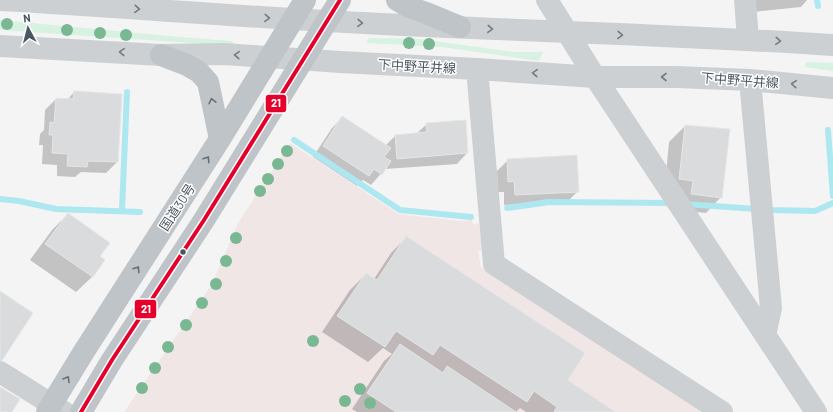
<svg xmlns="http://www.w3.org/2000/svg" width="833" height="412" font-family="Barlow,'Noto Sans JP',sans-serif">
<rect width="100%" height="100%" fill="#f4f4f4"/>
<path fill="#f1e6e6" d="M290,143L399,214L460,221L472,220L473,224L479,223L483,251H478L481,267L707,412H124L212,284L238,223Z"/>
<path fill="#d8f2e1" d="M0,20L180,37L232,41L234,44L221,45L0,30Z
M370,38L420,39L513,52H543L539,61L442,47L367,43V40Z
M806,62L833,63V71L805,67Z"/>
<path fill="#0003" d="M748,0H807L801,7L753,12Z
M74,92L117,162L106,173L81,172L75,177L57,176V165L42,164L43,145H39L40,134L44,130L45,110L56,99L67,100Z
M343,117L385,146L395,136L416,134L427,124L467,153L457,164L385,169L371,185L363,180L357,186L313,157L332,128Z
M685,126L729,130L721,197L706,213L676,210L664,195L669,142Z
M508,160L578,191L567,202L504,205V192H498L497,171Z
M68,214L99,256L104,260L92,277L76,292L30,260L52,230Z
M407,237L566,380L614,412H526L520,408L516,412H357L352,409L384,361L392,354L383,348L368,362L322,332L350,290L366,274L374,279L391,253Z"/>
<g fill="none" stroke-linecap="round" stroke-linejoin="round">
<path stroke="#ade7f0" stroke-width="6" d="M817,0L818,6
M828,130L833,196
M294,140L400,210L471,217
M0,199L19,201L56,209L140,212
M684,204L772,210L815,211L833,203
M507,208L549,202L673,203
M122,210L127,92"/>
</g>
<path fill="#dadbdc" stroke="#e5e6e7" d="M74,91L122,94L118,162L88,161L87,167L67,166L68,154L52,153L53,135H49L50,122L54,123L56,98L73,99Z
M342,116L391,148L384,157L391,161L382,175L374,169L369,176L323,146Z
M466,120L468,153L397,159L395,135L427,132L426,123Z
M685,125L730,129L722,198L691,194L693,181L679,179Z
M577,155L579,192L515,195L514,181L508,182L507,159Z
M68,213L110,243L100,256L105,260L93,277L45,244Z
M406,236L585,353L568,380L616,412H554L557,407L534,391L527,402L440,345L433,355L396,331L385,347L337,316L366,273L377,280Z
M0,291L33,313L1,362L0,361Z
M400,344L443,373L447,366L516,412H396L367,393Z
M0,387L20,399L12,412H0Z"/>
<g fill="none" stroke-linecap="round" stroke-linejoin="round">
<path stroke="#cdd0d2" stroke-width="22" d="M0,0C127,7 254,18 381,24C531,31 682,35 833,45
M547,0L595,77L816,412
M745,0L748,39
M0,46L161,55L224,54L340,62L477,69L595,77H677L750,80L833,88
M477,69L494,264L722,412
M750,80L771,308L765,335
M0,372L64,412"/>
<path stroke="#bec4c8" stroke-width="22" d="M397,0L409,7L426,13L460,27
M161,55L187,65L199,72L208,82L220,139
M47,412L83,353L220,139L305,0
M81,412L112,360L204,220L340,0"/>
<defs>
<path id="bus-1" d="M81,412L112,360L204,220L340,0"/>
</defs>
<use href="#bus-1" stroke="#fff" stroke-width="7"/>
<use href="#bus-1" stroke="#e4002b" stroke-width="4"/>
</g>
<g fill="#7ab894">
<circle cx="7" cy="24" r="6"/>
<circle cx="67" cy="30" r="6"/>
<circle cx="100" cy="33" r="6"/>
<circle cx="126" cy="35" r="6"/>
<circle cx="409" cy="43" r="6"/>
<circle cx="429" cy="44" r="6"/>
<circle cx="287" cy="151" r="6"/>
<circle cx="278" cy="164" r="6"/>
<circle cx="268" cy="179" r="6"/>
<circle cx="260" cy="191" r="6"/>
<circle cx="236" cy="238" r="6"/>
<circle cx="226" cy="261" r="6"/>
<circle cx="216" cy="284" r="6"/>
<circle cx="202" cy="303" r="6"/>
<circle cx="186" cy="325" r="6"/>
<circle cx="313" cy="341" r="6"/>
<circle cx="168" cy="347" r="6"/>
<circle cx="155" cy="368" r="6"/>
<circle cx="142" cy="388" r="6"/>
<circle cx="360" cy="389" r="6"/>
<circle cx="345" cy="401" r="6"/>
<circle cx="370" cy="403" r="6"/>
</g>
<defs><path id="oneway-chevron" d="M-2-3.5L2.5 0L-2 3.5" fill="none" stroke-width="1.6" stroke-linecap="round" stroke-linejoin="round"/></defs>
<g stroke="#717b83">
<use href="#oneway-chevron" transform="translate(137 9) rotate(4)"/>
<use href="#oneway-chevron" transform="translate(267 18) rotate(3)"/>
<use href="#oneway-chevron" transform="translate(360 23) rotate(3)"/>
<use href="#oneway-chevron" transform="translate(490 29) rotate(3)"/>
<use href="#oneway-chevron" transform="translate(620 35) rotate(2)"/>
<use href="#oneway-chevron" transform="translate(778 41) rotate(4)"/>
<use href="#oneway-chevron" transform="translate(122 52) rotate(-177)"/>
<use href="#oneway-chevron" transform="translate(237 55) rotate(-176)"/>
<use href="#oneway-chevron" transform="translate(535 73) rotate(-176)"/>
<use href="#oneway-chevron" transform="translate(664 77) rotate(180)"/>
<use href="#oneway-chevron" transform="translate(794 84) rotate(-175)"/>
</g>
<g stroke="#66727b">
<use href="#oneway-chevron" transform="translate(212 101) rotate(-103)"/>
<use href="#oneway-chevron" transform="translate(207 159) rotate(-57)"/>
<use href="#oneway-chevron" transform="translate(137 269) rotate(-57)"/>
<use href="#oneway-chevron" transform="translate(67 379) rotate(-59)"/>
</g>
<circle fill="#495761" stroke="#fff" stroke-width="1.5" cx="183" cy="252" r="3.5"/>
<g text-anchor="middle" stroke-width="3" stroke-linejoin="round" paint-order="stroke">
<g font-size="13" fill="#495761" stroke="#fff">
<text transform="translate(417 66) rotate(3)" y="5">下中野平井線</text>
<text transform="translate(740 80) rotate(4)" y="5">下中野平井線</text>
<text transform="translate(177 207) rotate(-57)" y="5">国道30号</text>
</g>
</g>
<g stroke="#fff" stroke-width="1.5">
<rect x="265" y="94" width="22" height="19" rx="4" fill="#e4002b"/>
<rect x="134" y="299" width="23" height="20" rx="4" fill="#e4002b"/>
</g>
<g font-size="11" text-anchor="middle" font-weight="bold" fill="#fff">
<text x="276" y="107">21</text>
<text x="146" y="313">21</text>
</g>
<g transform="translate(28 28) rotate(353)" stroke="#ffffff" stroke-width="3" paint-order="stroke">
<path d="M0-3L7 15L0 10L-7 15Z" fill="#495761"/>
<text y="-6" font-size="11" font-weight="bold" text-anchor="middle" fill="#495761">N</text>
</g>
</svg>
